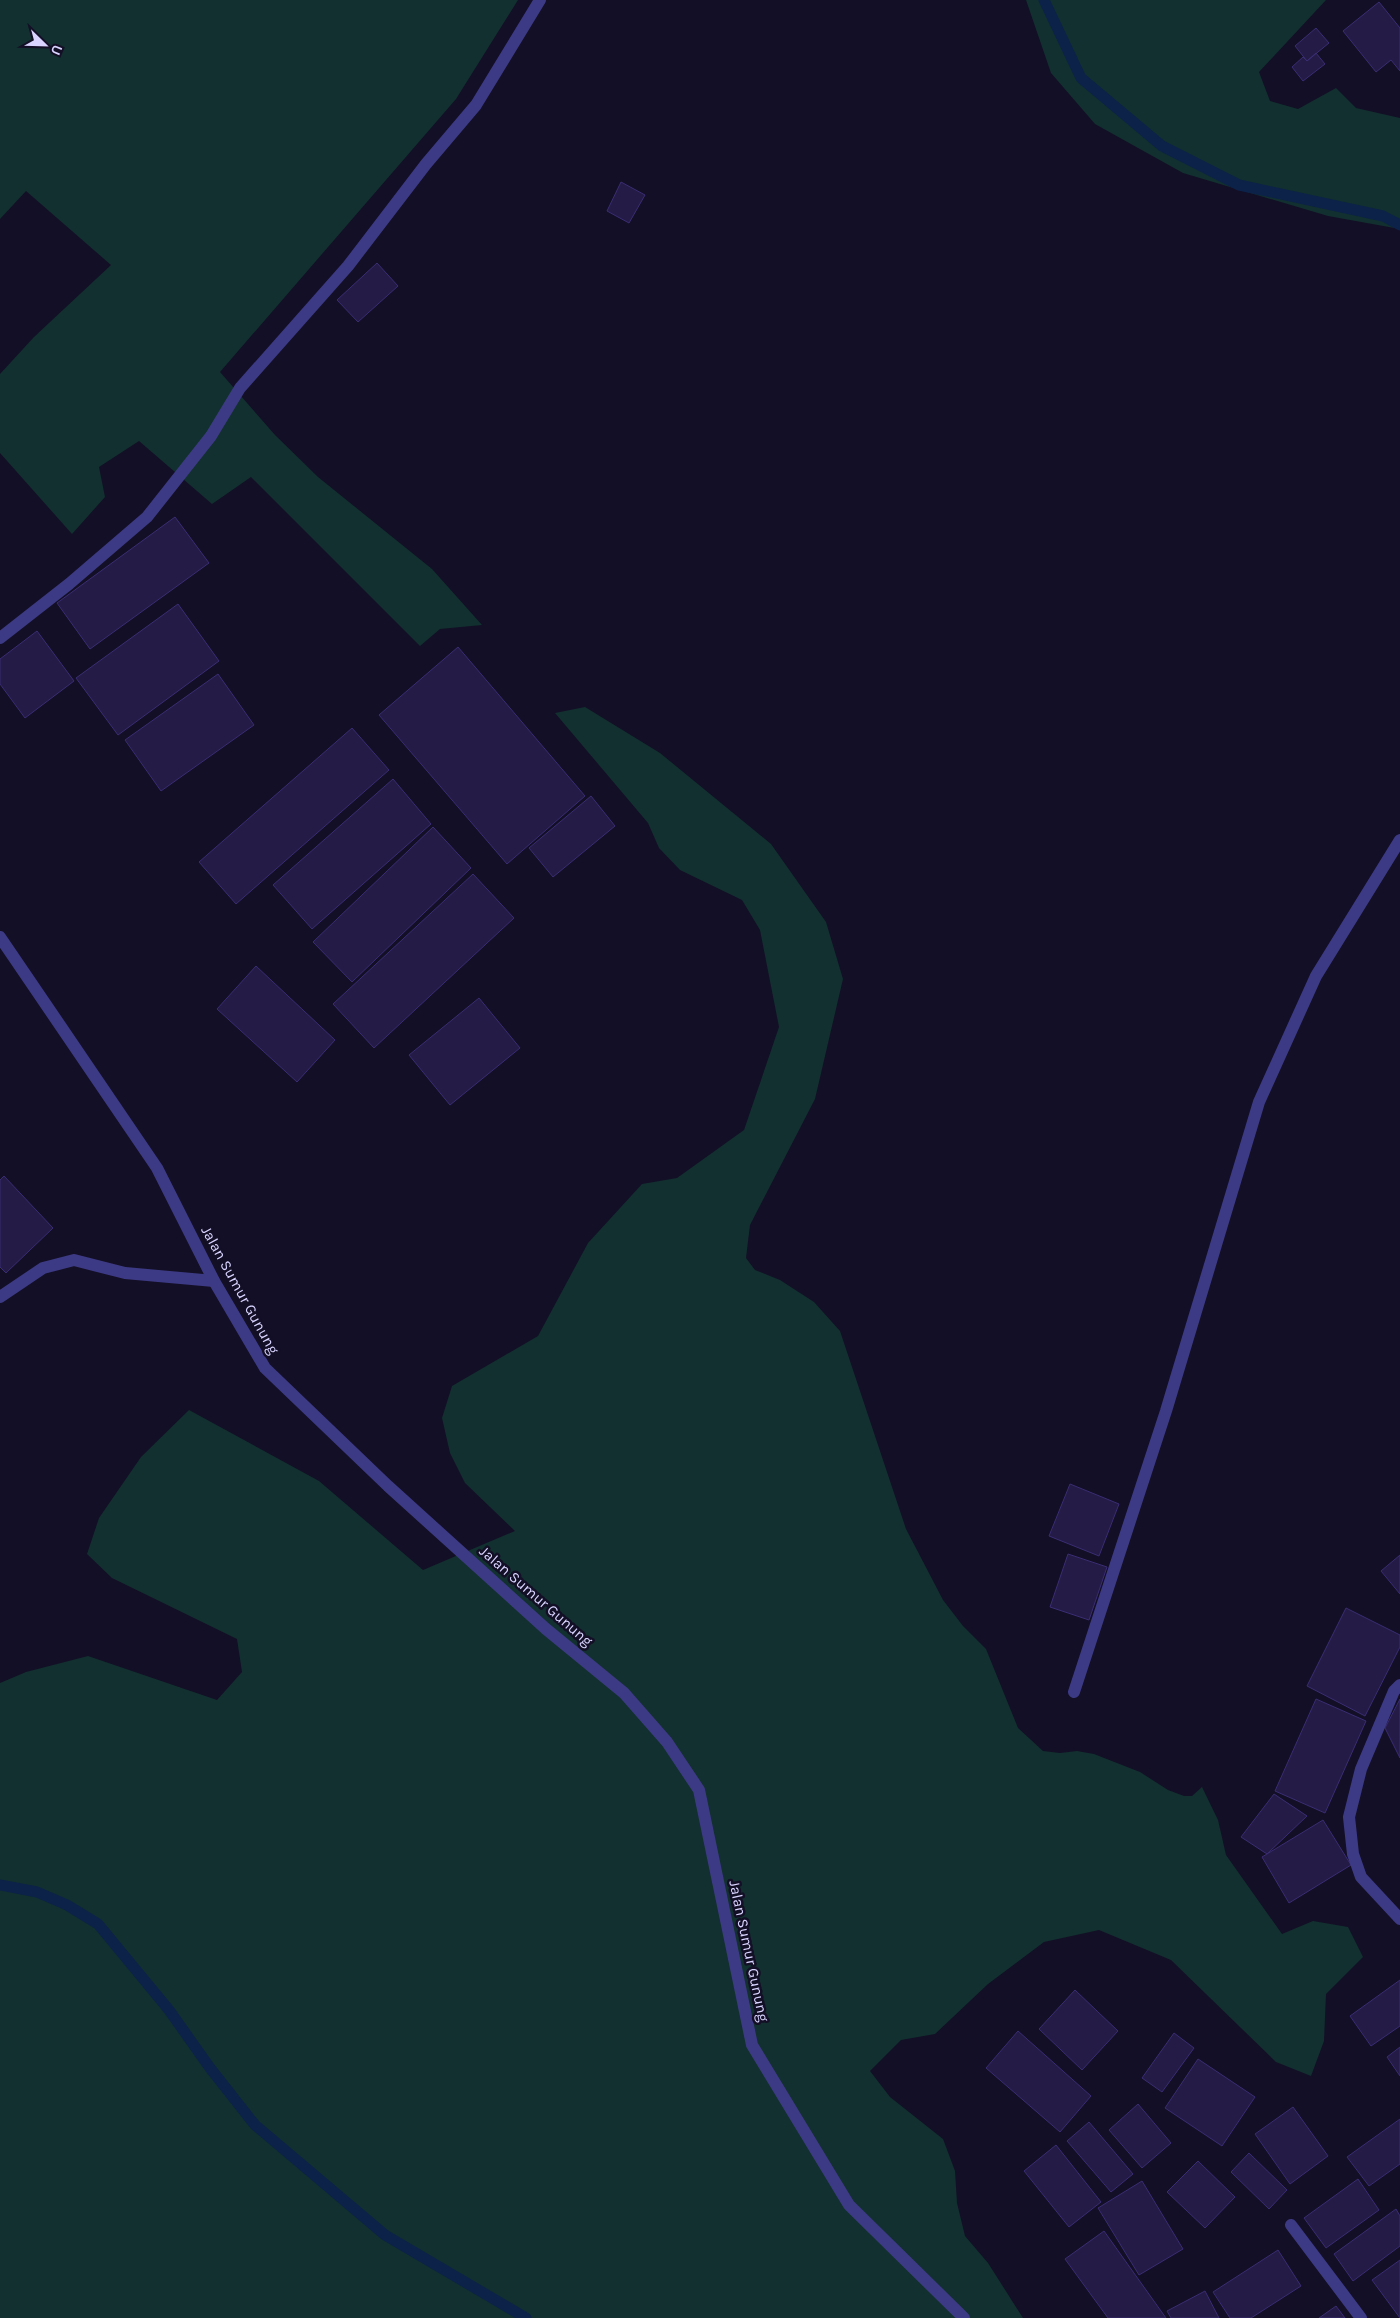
<svg xmlns="http://www.w3.org/2000/svg" width="1400" height="2318" font-family="Karla,sans-serif">
<rect width="100%" height="100%" fill="#130f26"/>
<path fill="#12302f" d="M0,0H518L456,99L220,372L275,435L318,477L432,569L482,625L440,629L420,646L251,477L212,504L139,441L99,467L105,497L72,534L0,453V374L34,337L111,265L26,191L0,219Z
M1026,0H1326L1259,72L1270,101L1298,109L1336,88L1356,108L1400,118V229L1328,216L1183,173L1095,124L1051,73Z
M585,707L660,753L771,844L826,922L843,979L815,1099L750,1225L746,1258L755,1270L780,1280L814,1302L840,1331L906,1529L943,1600L963,1626L986,1649L1018,1728L1043,1751L1060,1753L1077,1751L1094,1754L1140,1772L1168,1790L1184,1796H1192L1202,1787L1218,1820L1226,1855L1282,1934L1313,1921L1348,1927L1363,1957L1326,1994L1324,2041L1311,2076L1276,2062L1171,1960L1099,1930L1044,1942L988,1984L935,2034L901,2040L870,2071L890,2097L943,2139L955,2171L957,2203L965,2236L988,2263L1023,2318H0V1683L26,1672L88,1656L217,1700L242,1672L237,1639L112,1578L87,1554L99,1518L141,1457L189,1410L319,1481L423,1570L515,1531L465,1483L450,1453L442,1418L452,1386L538,1336L588,1243L642,1184L677,1178L744,1130L779,1027L760,930L742,900L680,870L659,848L648,823L555,713Z"/>
<g fill="none" stroke-linecap="round" stroke-linejoin="round">
<path stroke="#0c2248" stroke-width="11" d="M1044,0L1081,78L1162,146L1239,185L1383,216L1400,225
M0,1885L37,1892L67,1905L98,1924L169,2010L210,2068L255,2125L385,2235L526,2318"/>
</g>
<path fill="#241b47" stroke="#3b2d73" d="M1379,2L1400,28V71L1391,60L1376,72L1343,31Z
M1316,28L1329,43L1307,61L1295,46Z
M1316,53L1325,64L1303,81L1292,67L1303,57L1307,61Z
M621,182L645,195L629,223L607,211Z
M377,263L398,286L358,322L337,300Z
M175,517L209,563L90,649L57,603Z
M178,604L219,661L118,735L76,678Z
M37,631L74,681L25,718L0,684V659Z
M458,647L585,796L507,864L379,715Z
M218,674L254,725L161,791L125,740Z
M352,728L389,770L236,904L199,862Z
M393,779L431,824L312,929L273,885Z
M591,796L615,826L553,877L529,848Z
M433,827L471,868L352,982L313,942Z
M473,874L514,918L374,1048L333,1004Z
M256,966L335,1040L297,1082L217,1009Z
M479,998L520,1048L450,1105L409,1055Z
M4,1176L53,1228L6,1273L0,1267V1180Z
M1070,1484L1119,1504L1099,1556L1049,1536Z
M1068,1554L1107,1567L1089,1620L1050,1607Z
M1400,1555V1594L1381,1571Z
M1346,1608L1400,1635V1647L1365,1716L1307,1686Z
M1316,1699L1366,1721L1325,1813L1275,1791Z
M1400,1699V1758L1385,1728Z
M1274,1794L1307,1816L1267,1854L1241,1837Z
M1323,1820L1351,1865L1289,1903L1262,1857Z
M1400,1980V2026L1371,2046L1350,2016Z
M1075,1990L1118,2031L1082,2070L1039,2029Z
M1018,2031L1091,2096L1060,2132L986,2068Z
M1174,2033L1194,2048L1162,2092L1142,2078Z
M1400,2047V2076L1387,2057Z
M1198,2059L1255,2097L1222,2146L1165,2108Z
M1138,2104L1171,2143L1142,2168L1109,2130Z
M1293,2107L1328,2156L1290,2184L1255,2134Z
M1400,2119V2164L1369,2186L1347,2157Z
M1089,2122L1133,2174L1111,2192L1067,2141Z
M1056,2145L1101,2202L1069,2227L1024,2171Z
M1249,2153L1287,2190L1269,2209L1231,2172Z
M1198,2161L1235,2197L1205,2228L1167,2192Z
M1358,2179L1379,2210L1326,2248L1304,2218Z
M1142,2181L1183,2249L1139,2275L1098,2208Z
M1396,2209L1400,2216V2246L1353,2281L1334,2254Z
M1104,2231L1166,2318H1108L1065,2259Z
M1278,2250L1301,2286L1251,2318H1230L1213,2292Z
M1400,2260V2318L1372,2280Z
M1205,2291L1219,2318H1171L1167,2311Z
M1336,2306L1345,2318H1319Z"/>
<g fill="none" stroke-linecap="round" stroke-linejoin="round">
<path stroke="#3d3a85" stroke-width="12" d="M0,1297L43,1268L74,1260L125,1273L214,1281"/>
<path stroke="#3d3a85" stroke-width="12" d="M0,638L69,584L147,517L211,436L240,388L348,266L426,164L476,105L540,0
M0,937L157,1168L214,1281L265,1368L388,1486L546,1629L624,1693L667,1742L699,1790L752,2045L849,2205L964,2318
M1400,1685L1394,1691L1361,1769L1349,1817L1353,1854L1361,1877L1400,1919
M1074,1692L1166,1411L1259,1102L1316,976L1400,840
M1291,2225L1361,2318"/>
</g>
<g text-anchor="middle" stroke-width="5" stroke-linejoin="round" paint-order="stroke">
<g font-size="15" fill="#d9d4ff" stroke="#130f26">
<text transform="translate(240 1290) rotate(61)" y="5">Jalan Sumur Gunung</text>
<text transform="translate(536 1596) rotate(41)" y="5">Jalan Sumur Gunung</text>
<text transform="translate(749 1951) rotate(78)" y="5">Jalan Sumur Gunung</text>
</g>
</g>
<g transform="translate(45 45) rotate(113)" stroke="#130f26" stroke-width="4" paint-order="stroke">
<path d="M0-4L9 19L0 12L-9 19Z" fill="#d9d4ff"/>
<text y="-8" font-size="14" font-weight="bold" text-anchor="middle" fill="#d9d4ff">U</text>
</g>
</svg>
